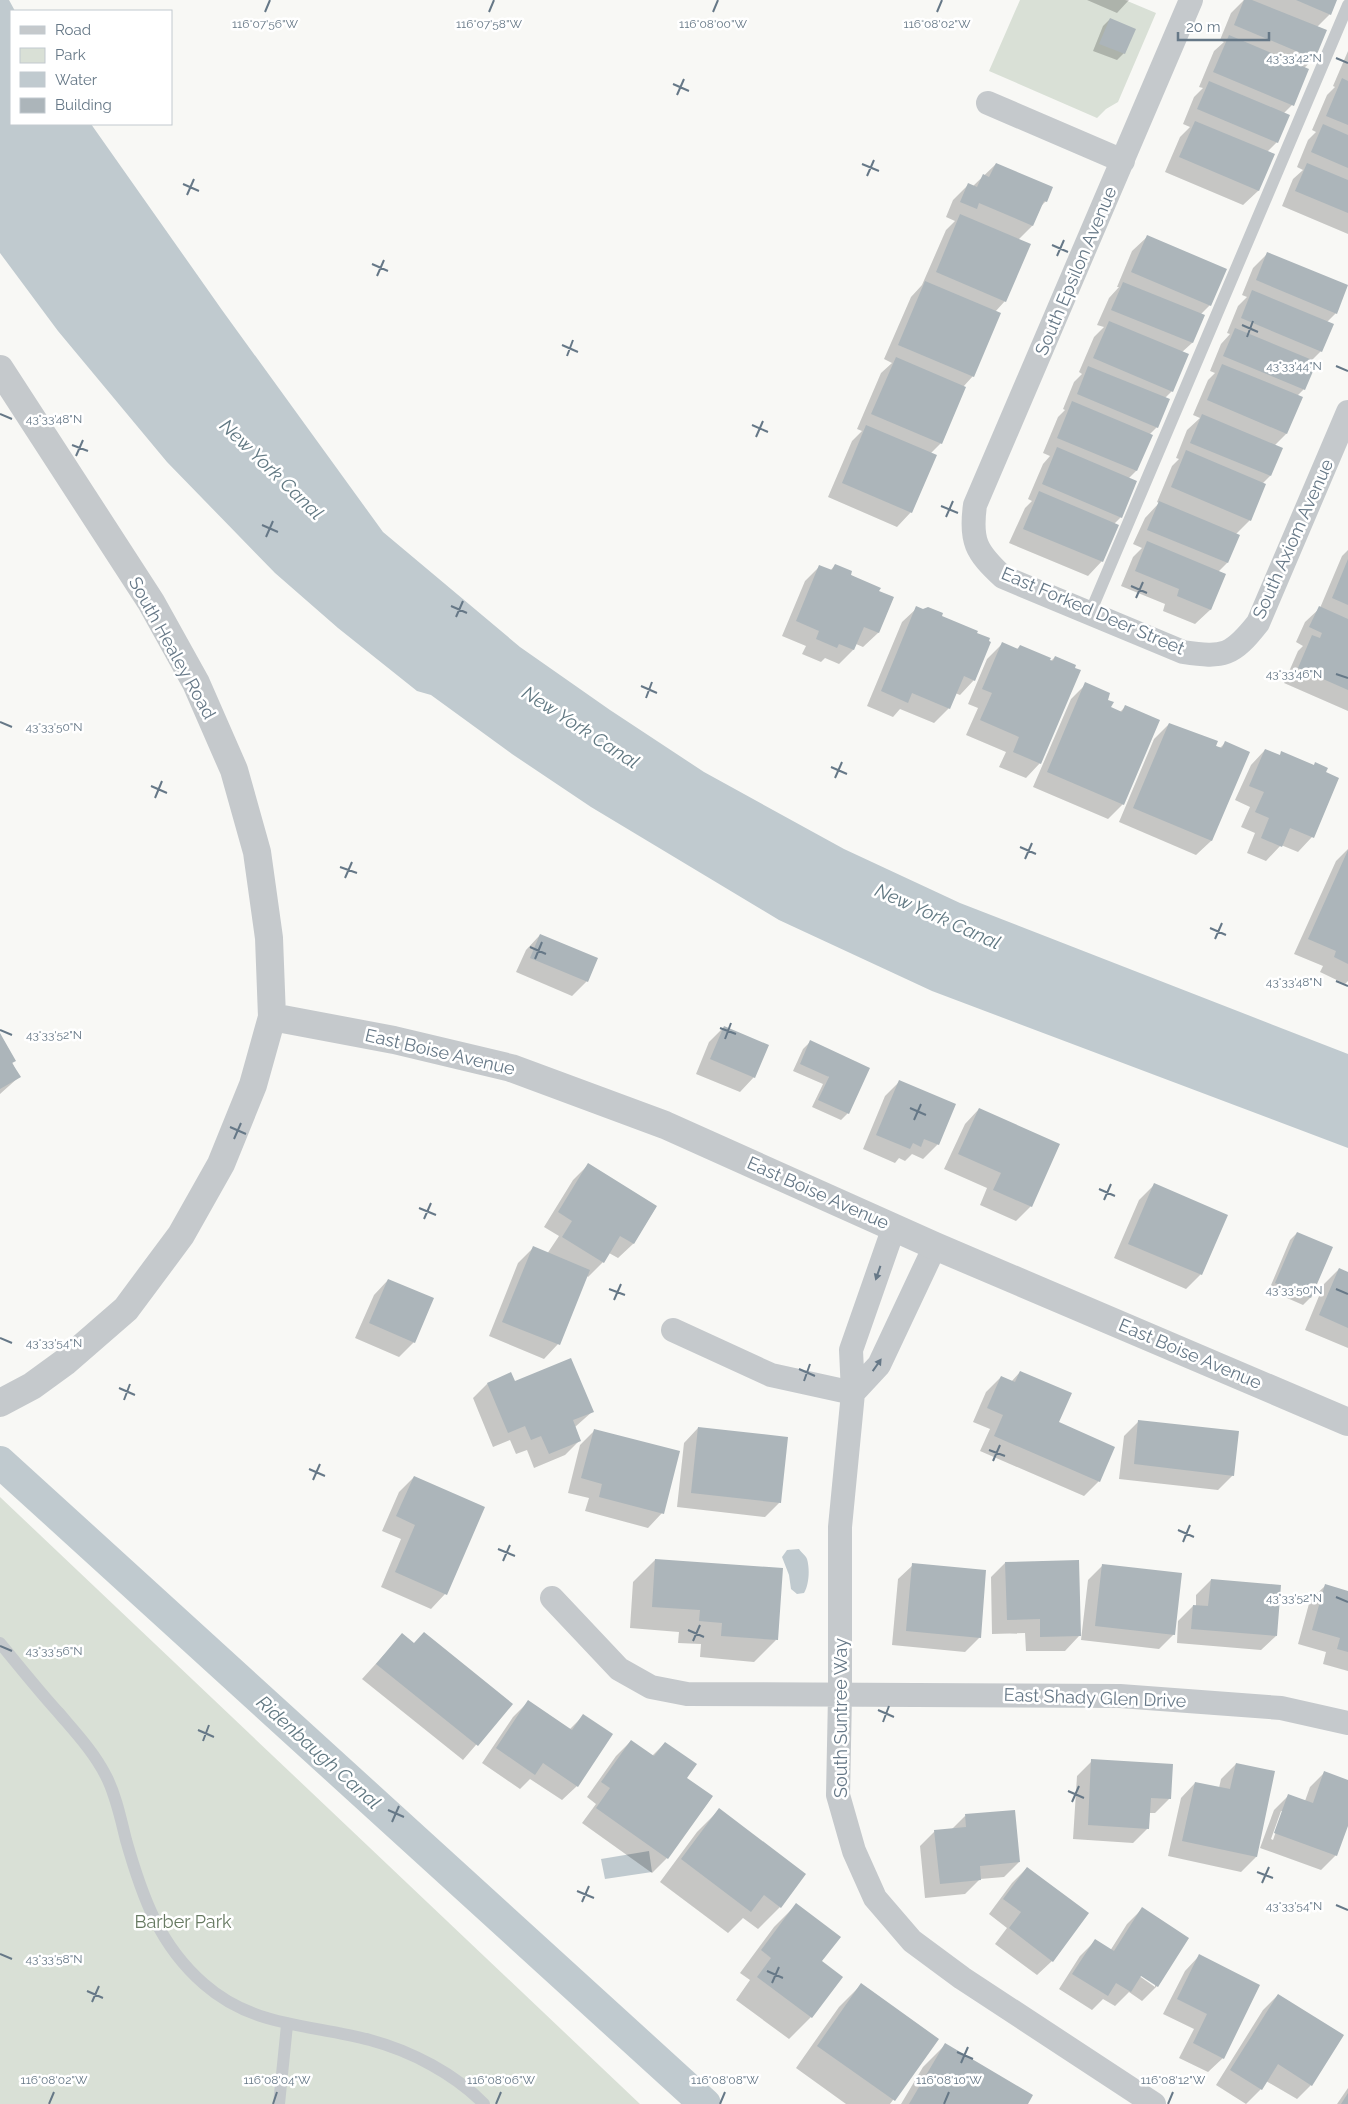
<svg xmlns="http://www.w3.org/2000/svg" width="1348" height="2104" font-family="Raleway,sans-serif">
<rect width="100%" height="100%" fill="#f8f8f5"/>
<path fill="#d9e0d6" d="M1020,0H1125L1156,13L1118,102L1106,109L1097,118L989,71Z
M0,1497L640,2104H0Z"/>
<path fill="#c0cacf" d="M0,0H9L15,11H11V124H91L222,310L383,532L520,647L610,710L704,772L844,849L960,903L1348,1054V1148L932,991L779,920L591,807L512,754L431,695L417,691L338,628L275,573L167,462L58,331L0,253Z
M799,1549C801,1552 806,1556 807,1559C810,1569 809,1585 804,1593L797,1594L791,1589L789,1575L782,1557L787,1550Z
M649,1851L652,1872L605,1879L601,1859Z"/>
<path fill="#0003" fill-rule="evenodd" d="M1087,0H1129L1117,13Z
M1244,0H1336L1330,14L1316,28L1325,31L1314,59L1304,68L1292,105L1284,113L1277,142L1267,152L1273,155L1258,191L1243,205L1165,172L1180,137L1190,127L1183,124L1194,97L1203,88L1199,87L1214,51L1224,42L1220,40L1231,13Z
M1110,19L1124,53L1117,60L1093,51L1103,26Z
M1348,51V234L1282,206L1293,179L1303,170L1297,167L1308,140L1316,132L1312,130L1327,95L1335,87L1333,86Z
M996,164L1046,201L1041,206L1032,226L1018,240L1005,301L995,312L973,376L963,387L941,443L931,453L911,512L897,527L828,497L852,441L862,431L857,429L881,373L892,363L884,359L911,297L922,285L946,230L955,221L946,217L953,200L968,185L972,187Z
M1147,237L1210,305L1200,315L1203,316L1192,343L1181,353L1172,391L1164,399L1157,427L1149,435L1151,436L1136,471L1128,479L1136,482L1121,517L1114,524L1102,561L1088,576L1009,543L1025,508L1032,501L1028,499L1043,464L1050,456L1043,453L1058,417L1065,410L1063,409L1074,382L1082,374L1079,372L1094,337L1104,327L1097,325L1109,298L1119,287H1117L1132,251Z
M1268,253L1336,313L1327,322L1321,351L1311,361L1304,389L1297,396L1301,398L1286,434L1274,446L1270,476L1262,484L1250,520L1235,535L1238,536L1227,563L1218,572L1225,574L1210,610L1195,624L1163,611L1165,604L1121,586L1133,557L1142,548L1133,544L1145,518L1159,503L1157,502L1172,466L1179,459L1176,458L1187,430L1200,418L1193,415L1208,380L1215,373L1210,371L1221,344L1230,334L1227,333L1238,306L1247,297L1242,295L1253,268Z
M1348,550V711L1284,683L1298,651L1303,646L1296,642L1305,622L1320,608L1342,556Z
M835,565L878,592L893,598L878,633L863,647L856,644L853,650L839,664L825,658L821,662L802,654L806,646L782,636L805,581L820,566L830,571Z
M917,608L941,617L974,680L960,695L955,693L949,708L934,723L900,709L893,717L867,706L902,622Z
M1002,644L1016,650L1020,646L1047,665L1055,657L1040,763L1026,778L999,767L1006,752L966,735L978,708L968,704L987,659Z
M1086,684L1106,700L1110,708L1120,712L1125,707L1123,804L1108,819L1033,787L1071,699Z
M1169,724L1220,748L1225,743L1248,753L1211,841L1196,855L1119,822L1154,739Z
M1265,750L1279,756L1282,753L1313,766L1315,764L1312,837L1298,852L1281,845L1266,861L1247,853L1255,833L1241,827L1250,807L1235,800L1251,765Z
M1348,849V981L1345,984L1320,972L1323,966L1294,954L1336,861Z
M540,935L587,981L572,996L516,972L526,950Z
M724,1027L754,1077L740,1092L696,1074L709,1042Z
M0,1036L19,1077L0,1094Z
M810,1042L848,1113L841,1120L812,1107L823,1084L793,1071L803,1049Z
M900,1081L938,1144L923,1159L912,1154L905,1161L899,1158L895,1163L863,1149L885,1096Z
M979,1109L1059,1145L1031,1206L1016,1221L980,1205L987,1188L944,1169L965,1124Z
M588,1165L656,1207L633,1244L618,1258L609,1253L603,1262L588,1277L586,1275L558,1344L544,1359L489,1336L518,1263L533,1248L547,1254L559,1236L544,1227L573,1180Z
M1154,1185L1201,1274L1186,1289L1114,1258L1139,1200Z
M1297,1233L1331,1247L1310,1298L1303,1305L1269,1290L1290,1240Z
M1339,1269L1348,1273V1348L1305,1330L1324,1284Z
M388,1280L414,1342L399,1357L355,1338L374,1295Z
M1020,1372L1099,1481L1084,1496L980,1451L990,1429L973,1422L986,1392L1001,1377L1011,1382Z
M487,1384L593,1411L575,1427L580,1440L565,1455L534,1468L527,1450L516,1454L510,1440L493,1447L473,1398Z
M1139,1421L1233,1475L1218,1490L1119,1479L1124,1436Z
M698,1428L780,1502L765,1517L677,1507L684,1443Z
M595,1430L662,1513L648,1528L585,1511L589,1498L568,1493L580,1445Z
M414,1477L445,1594L431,1609L381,1587L401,1539L382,1531L399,1492Z
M655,1560L776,1640L754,1662L700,1657L701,1644L678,1643L679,1632L630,1628L633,1582Z
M1005,1563L1079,1636L1065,1651H1026L1025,1633L992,1634L991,1577Z
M913,1565L980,1637L965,1652L892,1645L898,1579Z
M1103,1565L1174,1634L1159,1649L1081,1640L1088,1580Z
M1211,1580L1276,1636L1261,1650L1177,1643L1178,1621L1193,1606H1196V1595Z
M1325,1586L1348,1592V1671L1323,1664L1326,1652L1298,1644L1310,1600Z
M402,1635L413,1644L511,1704L463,1760L362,1679Z
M528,1702L569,1730L583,1716L577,1786L562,1800L530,1779L520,1789L482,1763L513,1717Z
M631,1741L652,1756L665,1743L686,1778L712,1797L667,1858L652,1873L582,1823L596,1804L587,1797L616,1756Z
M1092,1761L1170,1798L1155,1813H1149L1148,1828L1133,1843L1073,1839L1077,1776Z
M1236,1764L1274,1772L1256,1857L1241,1872L1168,1856L1181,1798L1195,1783L1219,1788L1221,1779Z
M1324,1773L1348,1781V1822L1336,1855L1321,1870L1260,1848L1274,1810L1289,1795L1305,1801L1310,1787ZM1281,1811H1283L1273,1840L1271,1839Z
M719,1810L780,1907L758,1929L743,1918L728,1933L660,1882L697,1832Z
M965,1816L1019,1862L1004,1877L980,1879L965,1894L925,1898L920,1846L935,1831L951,1830Z
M1027,1868L1052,1961L1037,1975L995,1944L1007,1928L989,1914L1012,1883Z
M796,1905L820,1961L841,1977L811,2017L789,2039L736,2000L750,1980L740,1973L774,1927Z
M1142,1909L1157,1986L1142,2001L1129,1992L1115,2006L1103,1999L1092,2010L1059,1989L1080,1956L1095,1941L1110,1951L1127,1924ZM1137,1971L1155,1984V1987L1135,1973Z
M1199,1956L1223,2058L1208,2072L1179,2058L1194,2029L1163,2014L1185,1971Z
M861,1985L938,2039L890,2104H846L796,2068L839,2007Z
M1278,1995L1311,2085L1297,2099L1266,2081L1261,2089L1246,2104L1216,2085L1263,2010Z
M945,2045L1027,2104H901L923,2067Z
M1348,2088V2104H1337Z"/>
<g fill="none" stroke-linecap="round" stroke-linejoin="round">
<path stroke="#c0cacf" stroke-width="32" d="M0,1462L705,2104"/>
</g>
<path fill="#acb5ba" d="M1244,0H1252L1327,30L1315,59L1234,25Z
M1296,0H1337L1331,15Z
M1110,18L1136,29L1125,54L1099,44Z
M1229,35L1309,69L1294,106L1213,72Z
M1342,78L1348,81V125L1326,116Z
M1209,81L1290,115L1278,143L1197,109Z
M1195,121L1275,154L1259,191L1179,157Z
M1323,124L1348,135V168L1311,152Z
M996,163L1053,187L1047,202L1044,201L1033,226L979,203L977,209L960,202L968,183L977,187L983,174L989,177Z
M1307,163L1348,180V213L1295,191Z
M960,214L1031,244L1006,302L936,272Z
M1147,235L1227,269L1211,306L1131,272Z
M1267,252L1348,285L1337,314L1256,280Z
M925,281L1001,313L974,377L898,345Z
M1123,282L1205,315L1193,343L1111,310Z
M1252,290L1334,324L1322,352L1241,318Z
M1109,321L1189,354L1173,392L1093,358Z
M1235,328L1317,362L1305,390L1223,356Z
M896,357L966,387L942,444L871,414Z
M1222,364L1303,397L1287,434L1207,400Z
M1088,366L1170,399L1158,428L1077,394Z
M1072,401L1153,435L1137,471L1057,438Z
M1202,414L1283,448L1271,476L1190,443Z
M866,425L937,455L912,513L842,483Z
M1057,447L1137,481L1122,518L1042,484Z
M1186,450L1266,484L1251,521L1171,487Z
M1039,491L1119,525L1103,562L1023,529Z
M1159,501L1240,535L1228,563L1147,530Z
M1147,541L1226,574L1211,610L1177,596L1179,589L1135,571Z
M1348,559V605L1332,598Z
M835,564L852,571L851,575L881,588L879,591L894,597L879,633L864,627L854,650L839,644L837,648L816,639L819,631L796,621L819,565L832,570Z
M916,606L923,609L928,607L943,613L942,616L978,631L977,633L990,638L989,641L991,642L975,681L964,676L950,709L912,693L908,703L881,691Z
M1319,606L1348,619V690L1298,668L1312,635L1320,638L1322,633L1309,627Z
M1002,642L1018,649L1020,645L1051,658L1050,660L1053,661L1055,656L1076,665L1075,668L1081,670L1041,764L1013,752L1019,737L980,720L992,693L982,689Z
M1085,682L1110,693L1108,700L1114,702L1111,707L1122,712L1125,705L1160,720L1124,805L1047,772Z
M1169,723L1218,741L1216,746L1222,748L1225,741L1250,752L1212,841L1133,808Z
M1265,749L1280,755L1281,751L1314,765L1315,762L1328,768L1326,772L1339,778L1314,838L1290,828L1282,847L1261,838L1269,818L1255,812L1264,792L1249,786Z
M1348,850V964L1334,957L1336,951L1308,939Z
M540,934L598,958L588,982L530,958Z
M724,1026L769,1045L755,1078L710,1059Z
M0,1033L16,1061L12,1063L21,1077L0,1089Z
M810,1040L870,1068L849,1114L818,1100L829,1077L800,1064Z
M899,1080L956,1104L939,1145L924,1139L921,1147L913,1143L910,1149L876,1135Z
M979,1108L1060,1144L1032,1207L993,1190L1001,1173L958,1154Z
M588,1163L657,1206L634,1244L620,1236L604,1263L562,1237L572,1221L558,1212Z
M1154,1183L1228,1215L1202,1275L1128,1244Z
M1297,1232L1333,1247L1311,1298L1275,1283Z
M533,1246L590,1270L560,1345L502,1322Z
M1339,1268L1348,1272V1328L1319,1315Z
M388,1279L434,1298L415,1343L369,1323Z
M571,1358L594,1412L573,1420L581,1441L549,1454L541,1436L531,1440L525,1426L508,1433L487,1383L511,1372L515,1381Z
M1020,1371L1072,1393L1059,1422L1115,1447L1100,1482L994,1436L1003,1415L987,1408L1001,1376L1015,1382Z
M1138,1420L1239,1431L1234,1476L1134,1464Z
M698,1427L788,1437L781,1503L691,1493Z
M594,1429L680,1451L664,1514L599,1497L602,1484L581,1478Z
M414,1476L485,1507L447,1595L395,1572L415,1525L396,1516Z
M655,1559L783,1568L778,1640L721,1636L722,1623L699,1621L700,1610L652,1607Z
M1079,1560L1081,1636L1040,1637V1619L1007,1620L1005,1562Z
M912,1563L986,1570L981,1638L906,1631Z
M1102,1564L1182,1573L1175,1635L1095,1626Z
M1211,1579L1281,1585L1277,1636L1191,1629L1193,1605L1208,1606Z
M1325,1584L1348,1591V1652L1337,1649L1340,1638L1312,1630Z
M424,1632L513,1704L478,1746L376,1664L402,1633L414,1643Z
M528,1700L572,1730L583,1714L613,1734L578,1787L543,1763L535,1775L496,1748Z
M631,1740L654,1756L665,1742L697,1764L687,1778L713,1796L668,1859L596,1808L610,1788L601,1782Z
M1091,1759L1173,1764L1171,1799L1151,1798L1149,1829L1088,1825Z
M1236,1763L1275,1771L1257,1857L1182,1841L1195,1782L1230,1789Z
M1324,1771L1348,1780V1826L1337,1856L1274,1833L1288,1794L1313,1803Z
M719,1808L806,1874L781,1908L764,1895L751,1912L681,1859Z
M1015,1810L1020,1862L980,1866L981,1880L940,1884L934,1830L966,1827L965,1814Z
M1027,1867L1089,1913L1053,1962L1009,1928L1021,1912L1003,1899Z
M796,1903L841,1937L822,1961L843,1977L812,2018L757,1977L771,1958L761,1950Z
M1142,1907L1189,1938L1158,1987L1141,1976L1131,1992L1116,1983L1108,1996L1072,1974L1095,1939L1114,1951Z
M1199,1954L1260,1985L1224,2059L1193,2043L1207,2014L1177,1999Z
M861,1983L939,2039L895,2101L817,2046Z
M1278,1994L1344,2035L1312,2086L1278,2064L1262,2090L1230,2070Z
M945,2043L1033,2095L1028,2104H909Z
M1348,2093V2104H1341Z"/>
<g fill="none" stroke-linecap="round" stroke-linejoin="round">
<path stroke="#c5c9cc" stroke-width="12" d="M1090,613L1348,5
M0,1643C19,1666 38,1690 58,1712C75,1732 94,1752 106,1776C116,1795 121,1820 126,1840C142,1896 159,1945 204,1984C254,2028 311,2024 370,2040C411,2051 455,2074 484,2104
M279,2104L287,2025"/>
<path stroke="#c5c9cc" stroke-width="24" d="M1191,0L975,505C970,541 976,552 1003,577L1183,652C1224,658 1232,656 1258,623L1348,412
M988,103L1123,161
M894,1227L851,1350L853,1393L879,1365L935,1246
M673,1330L771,1375L853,1393L840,1527V1695L838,1795L854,1851L875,1898L912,1941L962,1978L1154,2104
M552,1598L619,1669L651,1687L687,1694L1120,1696L1281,1708L1348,1723"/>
<path stroke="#c5c9cc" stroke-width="28" d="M0,369L151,602L196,683L234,770L257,852L269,938L272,1017L253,1085L221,1164L181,1235L126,1309L65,1362L32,1386L0,1403
M272,1017L394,1040L511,1068L665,1125L935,1246L1348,1422"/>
</g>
<defs><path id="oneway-solid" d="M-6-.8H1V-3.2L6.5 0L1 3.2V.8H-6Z" transform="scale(1.25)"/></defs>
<g fill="#667887">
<use href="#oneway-solid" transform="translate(878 1273) rotate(109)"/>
<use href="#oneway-solid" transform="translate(877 1365) rotate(-55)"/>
</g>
<path fill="none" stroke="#667887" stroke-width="2" d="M265,12L270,0M489,12L494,0M713,12L718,0M937,12L942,0M1336,58L1348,63M673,84L689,91M677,95L684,79M862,164L879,171M867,176L874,160M183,184L199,191M187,195L194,179M1052,245L1068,252M1057,256L1064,240M372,264L388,271M377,276L384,260M1242,325L1258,332M1247,337L1253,321M562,345L578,352M567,356L573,340M1336,366L1348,371M0,414L12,419M752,425L768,432M756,437L763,421M72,445L88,451M76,456L83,440M941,506L958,513M946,517L953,501M262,525L278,532M266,537L273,521M1131,586L1147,593M1136,598L1143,582M451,606L467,613M456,617L463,601M1336,674L1348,678M641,686L657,693M646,698L652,682M0,722L12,727M831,767L847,774M835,778L842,762M151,786L167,793M155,798L162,781M1020,847L1036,854M1025,859L1032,843M340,867L357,873M345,878L352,862M1210,928L1226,935M1215,939L1222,923M530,947L546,954M535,959L542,942M1336,981L1348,986M720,1028L736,1034M0,1030L12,1035M725,1039L731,1023M910,1108L926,1115M914,1120L921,1104M230,1127L246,1134M234,1139L241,1123M1099,1189L1115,1196M1104,1200L1111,1184M419,1208L436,1215M424,1219L431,1203M609,1289L625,1295M1336,1289L1348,1294M614,1300L621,1284M0,1338L12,1343M799,1369L815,1376M804,1381L810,1364M119,1388L135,1395M124,1400L130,1384M989,1450L1005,1456M993,1461L1000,1445M309,1469L325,1476M313,1480L320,1464M1178,1530L1194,1537M1183,1542L1190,1525M498,1549L515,1556M503,1561L510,1545M1336,1597L1348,1602M688,1630L704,1637M693,1641L700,1625M0,1646L12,1651M878,1710L894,1717M883,1722L889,1706M198,1730L214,1737M203,1741L209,1725M1068,1791L1084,1798M1072,1802L1079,1786M388,1810L404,1817M392,1822L399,1806M1257,1872L1273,1878M1262,1883L1269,1867M577,1891L594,1898M582,1902L589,1886M1336,1905L1348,1910M0,1954L12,1959M767,1971L783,1978M772,1983L779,1967M87,1991L103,1998M92,2002L99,1986M957,2052L973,2059M961,2063L968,2047M49,2104L54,2092M273,2104L277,2092M496,2104L501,2092M720,2104L725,2092M944,2104L949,2092M1168,2104L1173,2092"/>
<g text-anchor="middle" stroke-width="5" stroke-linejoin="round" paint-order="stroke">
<g font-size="18" fill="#667887" stroke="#fff">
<text transform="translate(1076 271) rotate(-67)" y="6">South Epsilon Avenue</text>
<text transform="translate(1293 539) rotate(-66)" y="6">South Axiom Avenue</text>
<text transform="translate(1093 611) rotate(23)" y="6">East Forked Deer Street</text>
<text transform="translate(172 648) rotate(61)" y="6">South Healey Road</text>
<text transform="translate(440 1052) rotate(13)" y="6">East Boise Avenue</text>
<text transform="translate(818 1193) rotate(24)" y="6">East Boise Avenue</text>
<text transform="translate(1190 1354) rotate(23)" y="6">East Boise Avenue</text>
<text transform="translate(1095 1698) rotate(2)" y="6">East Shady Glen Drive</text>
<text transform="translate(841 1718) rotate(-90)" y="6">South Suntree Way</text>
</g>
<g font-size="18" fill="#667961" stroke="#fff">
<text x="183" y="1928">Barber Park</text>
</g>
<g font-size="19" font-style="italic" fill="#627983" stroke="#fff">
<text transform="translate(272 469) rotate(44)" y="7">New York Canal</text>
<text transform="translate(581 727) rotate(33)" y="7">New York Canal</text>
<text transform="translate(938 916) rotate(24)" y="7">New York Canal</text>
<text transform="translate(319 1752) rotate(42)" y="7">Ridenbaugh Canal</text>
</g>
</g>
<g font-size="12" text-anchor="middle" fill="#667887" stroke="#fff" stroke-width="5" stroke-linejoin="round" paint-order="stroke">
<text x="265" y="28">116°07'56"W</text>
<text x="489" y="28">116°07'58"W</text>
<text x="713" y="28">116°08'00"W</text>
<text x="937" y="28">116°08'02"W</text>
<text x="1294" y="62">43°33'42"N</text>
<text x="1294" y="370">43°33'44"N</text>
<text x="54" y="423">43°33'48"N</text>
<text x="1294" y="678">43°33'46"N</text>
<text x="54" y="731">43°33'50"N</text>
<text x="1294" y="986">43°33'48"N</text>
<text x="54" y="1039">43°33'52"N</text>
<text x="1294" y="1294">43°33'50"N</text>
<text x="54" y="1347">43°33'54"N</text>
<text x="1294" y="1602">43°33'52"N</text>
<text x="54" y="1655">43°33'56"N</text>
<text x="1294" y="1910">43°33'54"N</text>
<text x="54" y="1963">43°33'58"N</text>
<text x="54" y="2084">116°08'02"W</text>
<text x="277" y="2084">116°08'04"W</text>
<text x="501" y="2084">116°08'06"W</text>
<text x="725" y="2084">116°08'08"W</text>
<text x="949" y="2084">116°08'10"W</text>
<text x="1173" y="2084">116°08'12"W</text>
</g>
<rect x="10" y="10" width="162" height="115" fill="#ffffff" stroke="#c2c9cf"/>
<rect x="20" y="26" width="25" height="8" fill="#c5c9cc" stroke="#c2c9cf"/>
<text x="55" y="35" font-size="15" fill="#667887">Road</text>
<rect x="20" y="48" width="25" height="15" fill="#d9e0d6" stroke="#c2c9cf"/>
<text x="55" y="60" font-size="15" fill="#667887">Park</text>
<rect x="20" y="72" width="25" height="15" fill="#c0cacf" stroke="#c2c9cf"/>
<text x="55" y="85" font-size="15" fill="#667887">Water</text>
<rect x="20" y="98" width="25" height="15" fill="#acb5ba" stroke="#c2c9cf"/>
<text x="55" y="110" font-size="15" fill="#667887">Building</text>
<path d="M1178 32v8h91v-8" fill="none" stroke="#667887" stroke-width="2.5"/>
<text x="1186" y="32" font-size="15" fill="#667887" stroke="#ffffff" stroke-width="4" paint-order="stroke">20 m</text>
</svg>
